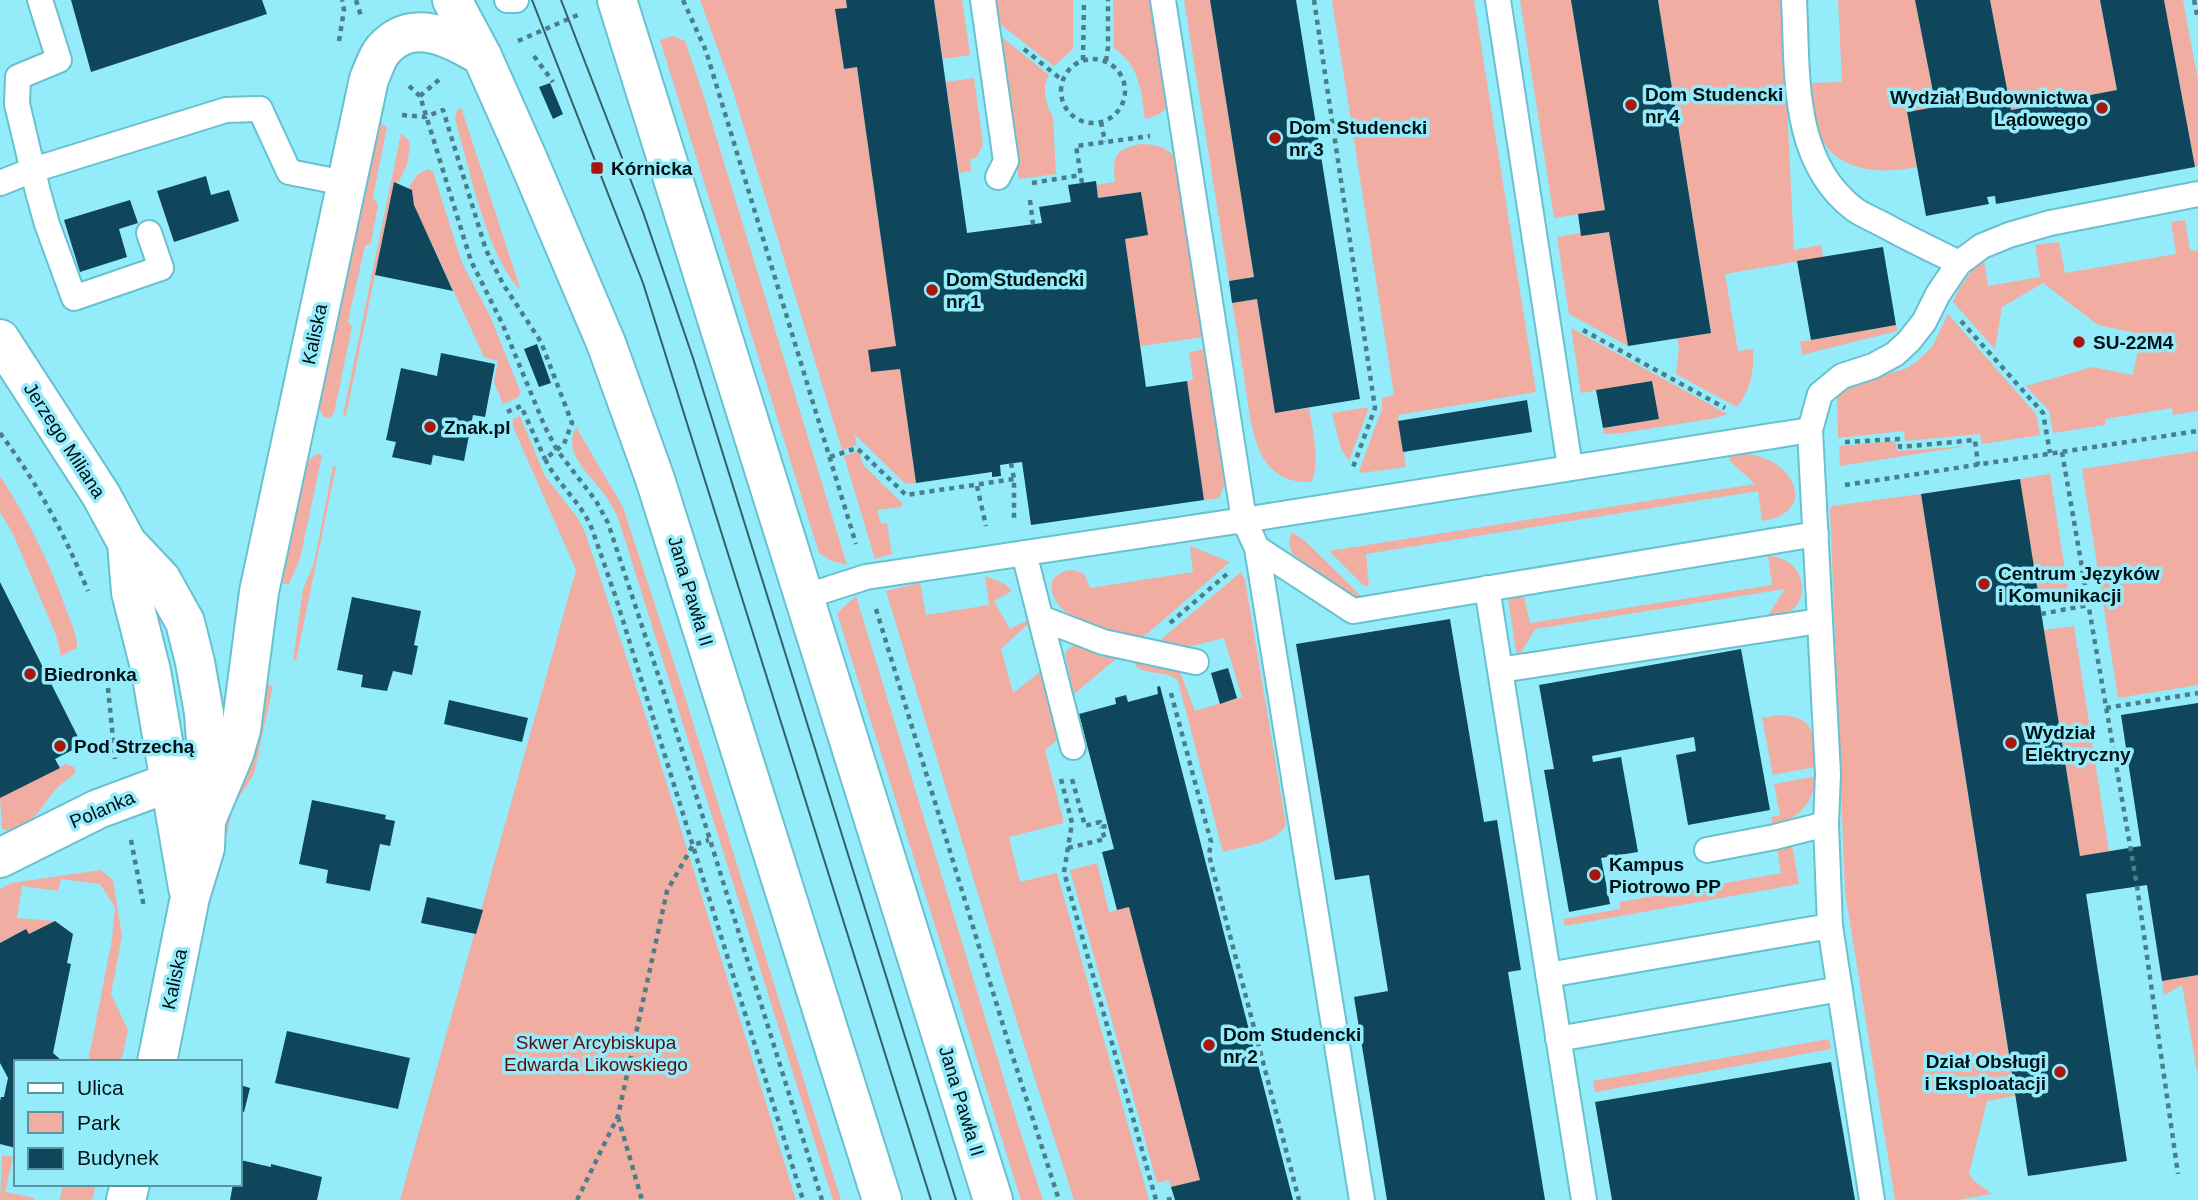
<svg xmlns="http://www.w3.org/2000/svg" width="2198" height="1200" font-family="Arial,sans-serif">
<rect width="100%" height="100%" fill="#94ecfb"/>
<path fill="#f1ada1" d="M700,0H846L847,8L835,10L844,69L857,67L896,346L871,372L900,369L916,483L906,484L854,434L857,445L842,450L732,88Z
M934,0H962L970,55L943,59Z
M993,0H1073V49L1054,66L996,21Z
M1113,0H1152L1169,106C1161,114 1155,117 1145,119C1141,90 1140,66 1114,48Z
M1184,0H1210L1254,277L1229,281Z
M1332,0H1474L1536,392L1398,415L1406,467L1362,473L1359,471L1382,409V398L1394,395Z
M1520,0H1571L1605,210L1554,218Z
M1658,0H1782L1794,250L1821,245L1823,257L1725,274L1738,351L1753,349C1754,372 1751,389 1737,407L1676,374L1679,347L1677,338L1711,332Z
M1838,0H1915L1936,107L1907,113L1917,167C1872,176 1824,170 1813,116C1811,105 1811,94 1810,83L1842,82Z
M1990,0H2100L2117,90L2011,110Z
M2164,0H2183L2198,81V166L2195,167Z
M999,35L1049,75L1045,85V96L1048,107L1053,117L1056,174L1019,179Z
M673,36L685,41L704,97L847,565L832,561L819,553L660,40Z
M974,78L983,144L977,157L970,160L971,171L959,173L946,82Z
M461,107L521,291C487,257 469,167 455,119L456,112Z
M377,122L387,127L373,197L378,205L371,243L365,246L348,321L352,327L334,413L330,418L324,417L317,405Z
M401,133L409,141L410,146L407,165L398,183L394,182L346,416L343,415Z
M1141,144C1157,144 1166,147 1177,159L1204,337L1140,346L1125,239L1147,235L1141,192L1098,198L1096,185L1115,182C1112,156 1115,149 1141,144Z
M428,169L433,172L462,263L490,316L521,393L517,398L503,404L494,382L498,361L484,357L414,205L412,190L408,188L418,174Z
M2185,220L2190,251L2198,250V411L2173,415L2172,408L2105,419V425L2053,433L2049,411L2026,386L2092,367L2133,375L2141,334L2098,325L2043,283L2002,307L1995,349L1953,302L1959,289L1983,254L1988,286L2040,277L2035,245L2059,242L2065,273L2176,254L2171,222Z
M1609,232L1628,346L1569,314L1557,237L1581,233L1582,236Z
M1257,299L1275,412L1309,408C1313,432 1320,458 1312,482C1254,485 1252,427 1245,384C1241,357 1237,330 1232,303Z
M1948,314L2036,414L2040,435L1982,444L1980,434L1905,441L1904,431L1838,438L1837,395L1851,384L1905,369L1915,363L1932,347Z
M1896,325L1897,331L1802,355L1800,342Z
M1571,328L1727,414L1716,418L1623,433L1604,434L1603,428L1659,419L1652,381L1581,393Z
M1206,349L1225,470V484L1219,498L1204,500L1187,381L1193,380L1189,352Z
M1369,407L1349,461L1341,449L1332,413Z
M520,416L545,476L577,517L585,532L646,717L796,1200H400L576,570L510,420Z
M576,427L623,507L686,700L841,1200H833L618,518C614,510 610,501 604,494C590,474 562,454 576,427Z
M1895,441L1897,451L1968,446L1840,466L1839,446Z
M859,451L863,465L903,504L900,507L877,510L881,524L887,523L892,554L875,559L844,456Z
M2198,451V685L2118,698L2082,469Z
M317,454L322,455L300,559L289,584L279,583L305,463Z
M1746,454C1795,458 1819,513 1762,521L1758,491L1366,554L1369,586L1363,585L1329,551L1755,484L1729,460L1731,455Z
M333,466L336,467L296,661L293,660L303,589L314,563Z
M2050,474L2068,590L2038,595L2020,479Z
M0,476C28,519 50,563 67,612C71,623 78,636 77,648L61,656L56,635L13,534L0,512Z
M1921,494L2015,1096L1987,1101L1969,1173L1973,1180L1992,1194L1957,1200H1895L1845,892L1830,509L1832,506Z
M1292,532L1305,541L1364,599H1356L1350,596L1293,554C1288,545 1288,541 1292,532Z
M1190,546L1230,562L1141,639C1113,633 1046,620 1052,581C1061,570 1071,567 1084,574L1090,588L1193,572Z
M1768,556C1811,557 1816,617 1768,618V615L1785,589L1535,629L1521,653L1516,652L1508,598L1509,595L1524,596L1530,623L1772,585Z
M1241,572L1245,580L1286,824C1277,844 1242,846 1223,852L1178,681C1167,668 1137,678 1133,660L1173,668L1180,672L1195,711L1242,697L1224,638L1192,646L1158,642Z
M985,576L1003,583L1012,591L994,601L1010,629L1028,620V624L1001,649L1013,693L1041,671L1057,740L1045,750L1064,823L1009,837L1020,882L1057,873L1149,1200H1074L1023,1042L886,591L920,583L926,615L989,605Z
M856,596L1018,1125L1043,1200H1021L837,613Z
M2074,626L2109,851L2080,856L2044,630Z
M1073,646H1079L1118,657L1074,694L1065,654L1068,649Z
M268,685L273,686L254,774L233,807L224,847L220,824L256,693Z
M1779,715C1816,716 1815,737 1816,767L1773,775L1762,718Z
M66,764L74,767L76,773C70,778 63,782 58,787C42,803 29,838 2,829L0,798Z
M1817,776C1814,802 1798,820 1773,825L1771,817L1780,815L1774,784Z
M1792,845L1799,884L1565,926L1563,919L1620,909V902L1781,873L1777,847Z
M1097,863L1109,912L1129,907L1200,1180L1171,1187L1169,1180L1157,1183L1070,870Z
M101,870L113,880L122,936L111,994L128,1030L121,1062H88L112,939L115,907L100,884L61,879L58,891L22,886L17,918L55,921L29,934L26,929L0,943V889L11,883Z
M2198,975V1077L2182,985L2164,995L2162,981Z
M1829,1039L1831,1049L1595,1092L1593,1081Z
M2,1155L13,1157L5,1192L35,1198L34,1200H0Z
M63,1184H96L92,1200H60Z"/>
<path fill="#0f465b" d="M71,0H262L267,14L91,72Z
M846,0H934L967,233L1042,223L1039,207L1071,202L1068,185L1096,181L1098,198L1141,192L1148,235L1125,239L1146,387L1187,381L1204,500L1031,525L1022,462L1000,465L1001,476L992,477V472L916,483L900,369L871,372L868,350L896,346L857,67L844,69L835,9L847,8Z
M1210,0H1296L1360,399L1275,413L1257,299L1232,303L1229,281L1254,277Z
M1571,0H1658L1711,333L1628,346L1609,232L1581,236L1578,214L1605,210Z
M1915,0H1990L2011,110L2117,90L2100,0H2164L2195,167L1996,204L1995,196L1987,197L1989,204L1926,216L1907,112L1936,107Z
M550,83L563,114L553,119L539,87Z
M206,176L211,195L229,190L239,221L174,242L157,191Z
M394,182L412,190L414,205L453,291L375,275Z
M130,200L138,223L119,229L127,257L80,272L64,220Z
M1883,247L1896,325L1811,340L1797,261Z
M537,344L551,383L539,387L524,349Z
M441,353L495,364L485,417L473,415L464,461L433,455L431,465L392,457L396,442L386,440L401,368L437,376Z
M1652,381L1659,419L1603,428L1596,390Z
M1527,400L1532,432L1403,452L1398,421Z
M2020,479L2080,856L2141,846L2121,715L2198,703V975L2162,981L2147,885L2086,894L2127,1161L2028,1176L1921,494Z
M0,582L82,745L55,759L60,768L0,798Z
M352,597L421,611L414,645L418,646L412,675L393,671L387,691L361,687L363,675L337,670Z
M1450,619L1484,822L1497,820L1521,970L1508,972L1545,1200H1387L1354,997L1388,991L1369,875L1335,880L1296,644Z
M1741,649L1770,810L1688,825L1676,755L1696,751L1694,737L1592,756L1593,762L1621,757L1638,852L1601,858L1610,904L1569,912L1544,770L1554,769L1539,685Z
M1228,668L1237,698L1220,704L1211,673Z
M1160,686L1293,1200H1175L1171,1187L1200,1180L1129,907L1117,910L1102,852L1114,849L1079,714L1116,704L1115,698L1126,695L1128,702L1158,694L1157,687Z
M449,700L528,718L522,742L444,724Z
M312,800L386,815L385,819L395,821L390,846L380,844L370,891L326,883L328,870L299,864Z
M427,897L483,910L476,934L421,923Z
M55,921L73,934L67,963L71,964L53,1053L61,1060V1062H16V1148L0,1144V1101L1,1097H4L8,1078L0,1063V943L26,929L29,934Z
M287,1031L410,1058L398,1109L275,1083Z
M1831,1062L1855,1200H1612L1595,1102Z
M240,1085L250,1088L244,1112L240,1111Z
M240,1160L271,1167V1164L322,1177L317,1200H230L233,1184H240Z"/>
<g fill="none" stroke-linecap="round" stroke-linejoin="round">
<defs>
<path id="lane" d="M40,0L59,60L18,77L17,104L38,192L47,224L74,298L161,268L149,233
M507,0H516
M983,0L1006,161L998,177
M1163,0L1244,520L1257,548L1362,1200
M1498,0L1570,467
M1794,0C1798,72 1790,160 1854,209C1862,215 1873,219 1882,224C1907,238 1933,250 1959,263L1938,294L1924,322L1909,341L1895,354L1873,366L1842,376L1820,394L1810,430L1828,774L1826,824L1830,926L1872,1200
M0,183L33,170L226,110L260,109L289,172L345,183
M1959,263L1982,246L2009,235L2050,223L2198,194
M1257,548L1353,611L1816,534
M1024,553L1073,747
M1487,588L1584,1200
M804,597L866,577L1244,520L1810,430
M1041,618L1103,642L1196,662
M1500,670L1819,621
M1707,850L1775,837L1826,824
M1548,975L1830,926
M1558,1039L1840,989"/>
<path id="street" d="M0,339L101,495L127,543L161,579L185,622L195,662L204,713L208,768L205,848L190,897L157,1062
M127,543L131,592L151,671L188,888
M208,816L234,754L241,730L259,592L369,79C373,70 377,57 383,50C413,16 450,38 482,56
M0,858L98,809L195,773
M126,1200L130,1184"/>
<path id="secondary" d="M452,0L482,56L526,155L606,343L655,479L882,1200
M617,0L993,1200"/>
</defs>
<use href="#lane" stroke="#69c1d0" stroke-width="28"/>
<use href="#street" stroke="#69c1d0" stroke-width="42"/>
<use href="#secondary" stroke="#69c1d0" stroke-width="42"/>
<path stroke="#4a7f89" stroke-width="4.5" stroke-dasharray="5 5" stroke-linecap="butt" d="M356,0L361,16
M683,0L706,51L856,544
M1314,0L1375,408L1352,470
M2194,0L2198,19
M339,41L344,10L342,0
M518,41L580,14
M1024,49L1062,80
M534,56L553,82
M1061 91a32 32 0 1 1 64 0a32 32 0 1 1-64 0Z
M1083,60L1084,0
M1106,61L1108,47V0
M409,86L420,96L471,261L502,323L545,427L557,450L596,501L608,523L669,708L822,1200
M420,96L441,78
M402,115L425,117L443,110L486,250L503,284L541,342L572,423L564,444L545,459C557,484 582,503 592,529L615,595L803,1200
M1101,122L1105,142
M1032,183L1081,175
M1082,183L1076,146L1150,136
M1030,200L1033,224
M1961,321L2043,413L2050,453
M1583,330L1725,408
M507,412L521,406L545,459
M0,433C38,484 64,533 88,591
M1845,442L1900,439V447L1975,440L1978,465
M2062,452L2137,886L2178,1174
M830,457L857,448L906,495L1014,479
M1011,463L1014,479V521
M1845,485L2198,431
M977,486L986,526
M876,609L1010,1048L1059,1200
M2041,614L2088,605
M1170,623L1227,574
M107,678L115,759
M1171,693L1211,842L1209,855L1299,1200
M2106,708L2198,693
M1061,779L1072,823L1064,872L1156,1200
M1072,779L1085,826L1100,822L1101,827L1107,826
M131,840L144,907
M1068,848L1105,839L1101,827
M618,1117L642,1200
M577,1200L618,1116L667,891L693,845L709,840
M1167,1200L1174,1198"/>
<use href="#lane" stroke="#fff" stroke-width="24"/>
<use href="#street" stroke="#fff" stroke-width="38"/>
<use href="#secondary" stroke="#fff" stroke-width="38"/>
<path stroke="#356068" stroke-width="2" d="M532,0L643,283L931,1200
M561,0L643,212L693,358L956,1200"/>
</g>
<g fill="#a8160e" stroke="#94ecfb" stroke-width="2.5">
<circle cx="1631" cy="105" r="7"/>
<circle cx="2102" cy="108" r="7"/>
<circle cx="1275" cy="138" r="7"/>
<rect x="590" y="161" width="14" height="14" rx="3.5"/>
<circle cx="932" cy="290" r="7"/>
<circle cx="2079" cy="342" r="7"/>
<circle cx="430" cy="427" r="7"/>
<circle cx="1984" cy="584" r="7"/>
<circle cx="30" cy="674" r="7"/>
<circle cx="2011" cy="743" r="7"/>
<circle cx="60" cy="746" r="7"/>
<circle cx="1595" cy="875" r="7"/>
<circle cx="1209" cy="1045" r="7"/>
<circle cx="2060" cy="1072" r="7"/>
</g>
<g text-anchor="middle" stroke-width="7" stroke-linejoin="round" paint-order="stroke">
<g font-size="19" font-weight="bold" fill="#001216" stroke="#94ecfb" text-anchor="start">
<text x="1645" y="101">Dom Studencki<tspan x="1645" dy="22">nr 4</tspan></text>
<text x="2088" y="104" text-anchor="end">Wydział Budownictwa<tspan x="2088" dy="22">Lądowego</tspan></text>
<text x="1289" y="134">Dom Studencki<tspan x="1289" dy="22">nr 3</tspan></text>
<text x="611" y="175">Kórnicka</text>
<text x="946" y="286">Dom Studencki<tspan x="946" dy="22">nr 1</tspan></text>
<text x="2093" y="349">SU-22M4</text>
<text x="444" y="434">Znak.pl</text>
<text x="1998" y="580">Centrum Języków<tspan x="1998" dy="22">i Komunikacji</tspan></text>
<text x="44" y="681">Biedronka</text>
<text x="2025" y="739">Wydział<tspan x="2025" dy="22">Elektryczny</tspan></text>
<text x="74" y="753">Pod Strzechą</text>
<text x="1609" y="871">Kampus<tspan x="1609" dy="22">Piotrowo PP</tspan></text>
<text x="1223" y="1041">Dom Studencki<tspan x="1223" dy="22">nr 2</tspan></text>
<text x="2046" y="1068" text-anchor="end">Dział Obsługi<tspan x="2046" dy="22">i Eksploatacji</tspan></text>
</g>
<g font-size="19" fill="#001216" stroke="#94ecfb">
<text transform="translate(314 334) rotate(-78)" y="7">Kaliska</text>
<text transform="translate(65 440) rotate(57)" y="7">Jerzego Miliana</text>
<text transform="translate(691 591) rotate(73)" y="7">Jana Pawła II</text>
<text transform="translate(102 809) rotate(-23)" y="7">Polanka</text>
<text transform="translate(174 979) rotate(-78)" y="7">Kaliska</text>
<text transform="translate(962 1101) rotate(73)" y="7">Jana Pawła II</text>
</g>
<g font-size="19" fill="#5c0e08" stroke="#94ecfb">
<text x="596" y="1049">Skwer Arcybiskupa<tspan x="596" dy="22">Edwarda Likowskiego</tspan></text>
</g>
</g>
<rect x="14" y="1060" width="228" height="126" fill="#94ecfb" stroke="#59959f" stroke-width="2"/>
<rect x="28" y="1083" width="35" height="10" fill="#ffffff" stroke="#59959f" stroke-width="2"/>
<text x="77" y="1095" font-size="21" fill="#001216">Ulica</text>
<rect x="28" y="1112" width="35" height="21" fill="#f1ada1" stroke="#59959f" stroke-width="2"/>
<text x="77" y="1130" font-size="21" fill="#001216">Park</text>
<rect x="28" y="1148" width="35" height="21" fill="#0f465b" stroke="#59959f" stroke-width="2"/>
<text x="77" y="1165" font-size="21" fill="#001216">Budynek</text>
</svg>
